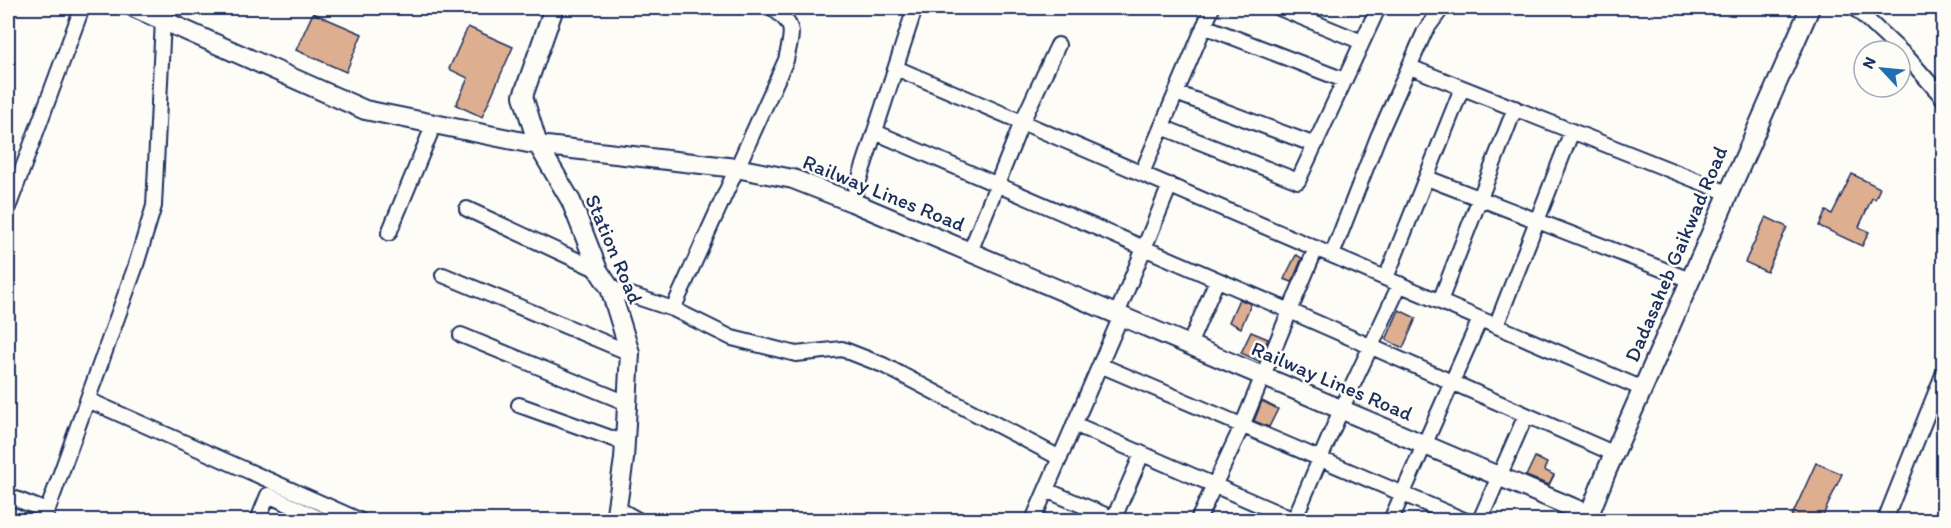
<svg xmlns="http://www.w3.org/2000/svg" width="1951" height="528" font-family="Itim,sans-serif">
<rect width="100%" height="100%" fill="#fdfcf7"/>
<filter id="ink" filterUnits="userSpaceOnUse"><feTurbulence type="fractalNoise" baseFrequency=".0167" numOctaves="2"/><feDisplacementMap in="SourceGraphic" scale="12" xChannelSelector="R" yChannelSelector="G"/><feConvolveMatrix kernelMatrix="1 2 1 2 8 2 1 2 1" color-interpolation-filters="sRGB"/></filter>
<g filter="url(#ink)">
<path fill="#deae90" stroke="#1b2f5e" stroke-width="1.5" d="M313,13L362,34L346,72L296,50Z
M468,27L513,47L482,117L456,105L468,78L449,69Z
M1852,174L1880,188L1875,199L1872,198L1859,227L1869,232L1862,246L1819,226L1826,211L1832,214Z
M1766,217L1787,227L1767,272L1745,262Z
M1296,255L1302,258L1292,282L1284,279Z
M1239,299L1251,304L1241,328L1229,322Z
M1399,310L1416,318L1403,348L1386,340Z
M1251,332L1268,339L1259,361L1241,353Z
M1262,401L1278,409L1269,427L1254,421Z
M1535,457L1547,463L1544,470L1554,475L1549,485L1526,476Z
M1816,463L1842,474L1821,520H1790Z"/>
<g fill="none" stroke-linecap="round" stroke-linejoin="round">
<defs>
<path id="street" d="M1279,8L1362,42
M1855,8L1908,58L1944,99
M1204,26L1344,80
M1410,67L1728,193
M896,68L1643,389
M1176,93L1315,145
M1162,127L1298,181L1378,8
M875,132L1290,311L1615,454
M1142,173L1212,8
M1427,178L1690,280
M852,202L915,8
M8,208L82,8
M467,209L598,270
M389,233L434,124
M970,252L1022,122L1058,45
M1332,255L1378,137L1425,31L1442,8
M443,275L630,353
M1386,278L1462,88
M610,288L673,309L732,338L796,354L842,349L883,365L1060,458
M1440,301L1515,108
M673,309L786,60C792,32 797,26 772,8
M1117,314L1170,185
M1496,326L1572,131
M461,335L627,403
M1189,345L1217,280
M1100,365L1464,520
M88,400L359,520
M519,405L625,443
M1074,424L1294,520
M1046,490L1117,520
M8,496L47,511
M617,508L638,520
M44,520L135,268L154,206L163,20L168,8
M258,520L268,495L323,520
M1033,520L1121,316
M1113,520L1142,454
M1198,520L1242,426L1316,248
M1294,520L1341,410L1400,284
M1391,520L1480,319
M1480,520L1526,415
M1885,520L1944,372"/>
<path id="secondary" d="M135,8L365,110L538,145L736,168L793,179L852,202L1590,515
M554,8L523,96L538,145L571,201L598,270L610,288L630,353L624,459L615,520
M1587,520L1607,470L1810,8"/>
</defs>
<use href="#street" stroke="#1b2f5e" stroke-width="18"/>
<use href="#secondary" stroke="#1b2f5e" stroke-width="22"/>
<use href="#street" stroke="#fdfcf7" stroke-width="14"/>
<use href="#secondary" stroke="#fdfcf7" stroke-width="18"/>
</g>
</g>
<g text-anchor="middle" stroke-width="5" stroke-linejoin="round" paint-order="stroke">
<g font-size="21" fill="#1b2f5e" stroke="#fdfcf7">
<text transform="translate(884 193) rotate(22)" y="7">Railway Lines Road</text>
<text transform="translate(614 249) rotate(67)" y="7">Station Road</text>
<text transform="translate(1676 254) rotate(-67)" y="7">Dadasaheb Gaikwad Road</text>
<text transform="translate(1332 381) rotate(23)" y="7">Railway Lines Road</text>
</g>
</g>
<rect width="1951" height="528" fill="none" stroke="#fdfcf7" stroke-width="30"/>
<rect x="15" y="15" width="1921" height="498" fill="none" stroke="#1b2f5e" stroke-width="2" filter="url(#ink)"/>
<g transform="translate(1882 69) rotate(296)"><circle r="28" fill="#fdfcf7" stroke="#a3aaba" stroke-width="1.5"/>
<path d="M0-4.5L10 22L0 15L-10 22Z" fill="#1f6fb2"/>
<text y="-9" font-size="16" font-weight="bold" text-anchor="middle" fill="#1b2f5e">N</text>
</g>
</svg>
